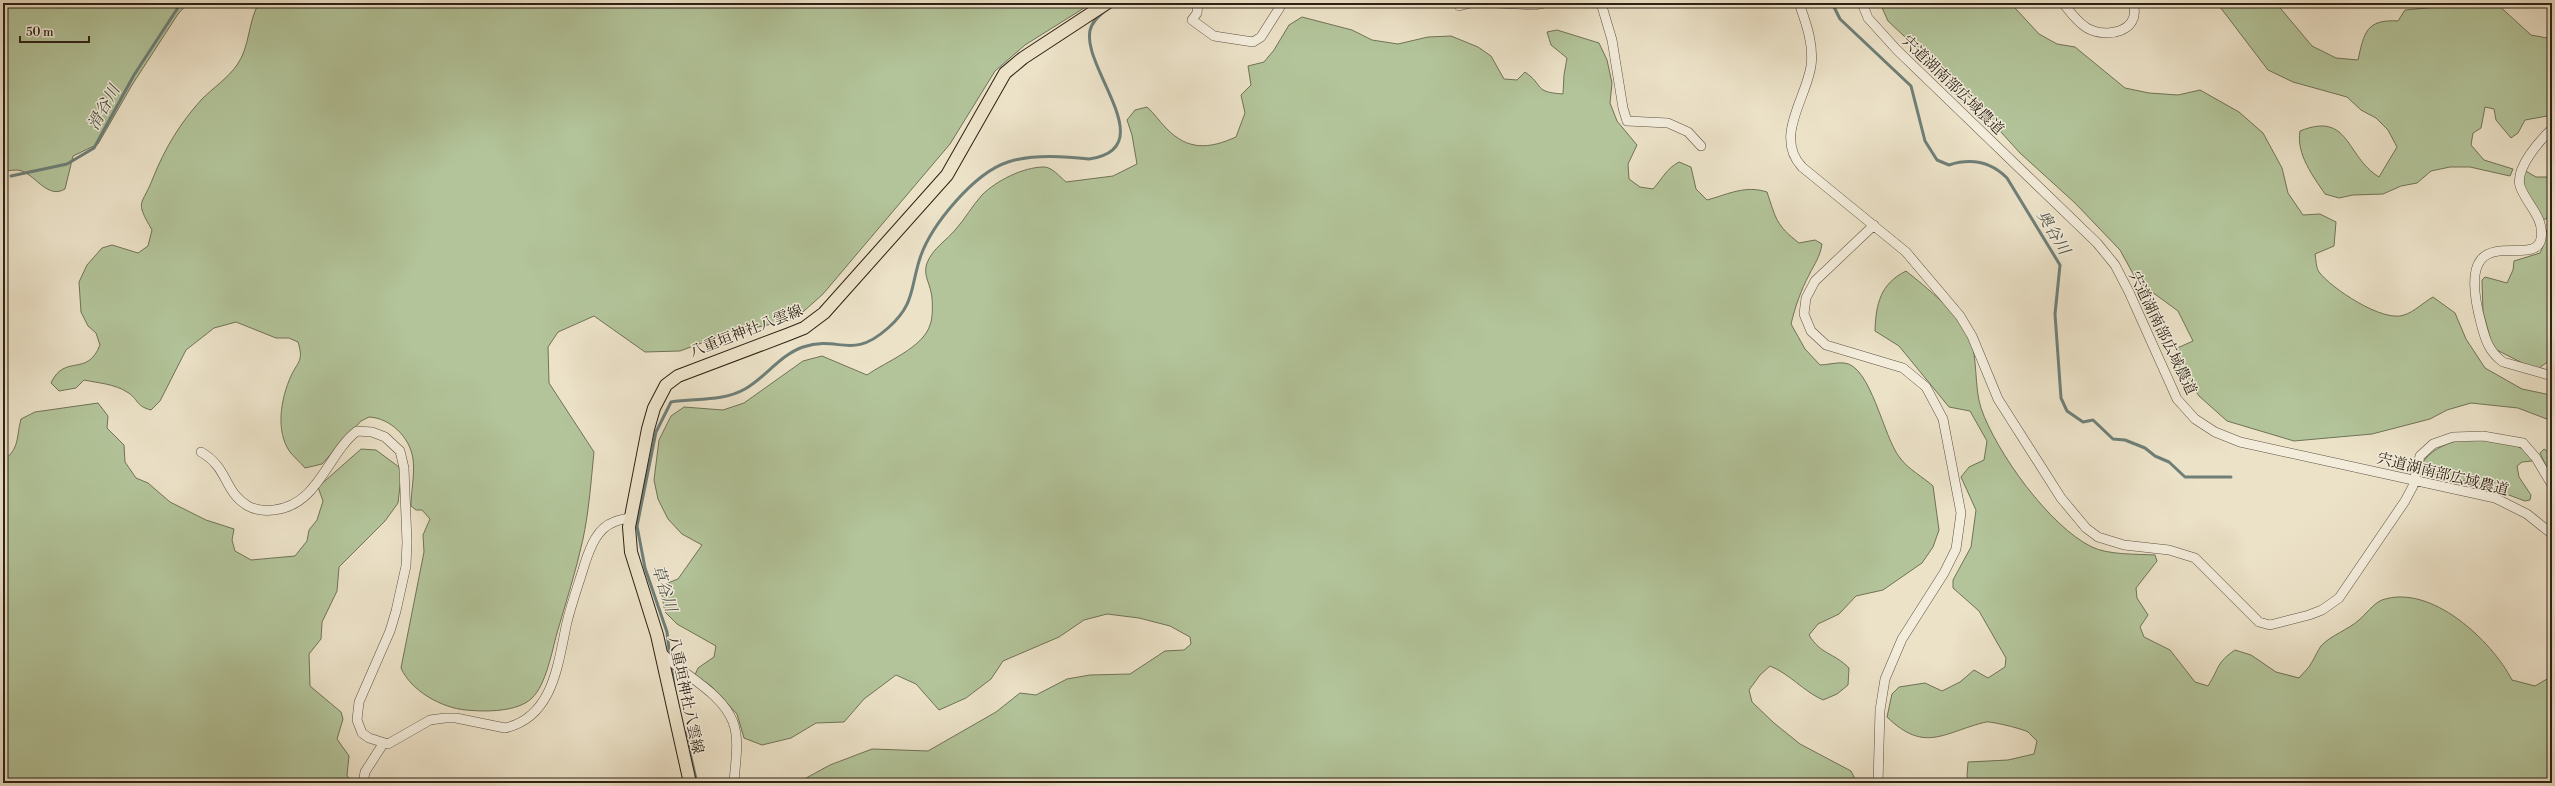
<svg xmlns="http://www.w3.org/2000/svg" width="2555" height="786" font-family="'Libre Bodoni','Noto Serif JP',serif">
<rect width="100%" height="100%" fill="#ece2c8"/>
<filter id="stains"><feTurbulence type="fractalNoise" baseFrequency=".005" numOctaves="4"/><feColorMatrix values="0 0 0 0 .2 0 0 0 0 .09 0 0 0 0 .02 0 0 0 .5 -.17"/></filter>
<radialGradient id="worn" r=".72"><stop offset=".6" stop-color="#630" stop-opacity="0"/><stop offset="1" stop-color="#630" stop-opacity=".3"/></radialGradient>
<path fill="#b3c49a" stroke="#707257" d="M3,3H188L178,14L132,85L98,144L73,156L65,189C48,199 37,177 22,171C17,169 8,171 3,171Z
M259,3H1092L1025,45L995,71L950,144L823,294L795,319L726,334L680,351L645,352L594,316L558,332L548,347L549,383L594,452C591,481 589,511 583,539C576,571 566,602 557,633C552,651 546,685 532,698C518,712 486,712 466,710C442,708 411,691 401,668L424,552L423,535L430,519L422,510H416L411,506C411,491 415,475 413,459C410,437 390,418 369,417L361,421L322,464L305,468C300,462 294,457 290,452C275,431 281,398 291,376C298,361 304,361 298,342L289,338H276L236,322L214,328L186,350L160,401L151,410C135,406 139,399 127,392C115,384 98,383 84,380L76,388L59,391L51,383C65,353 87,378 100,345L96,333L88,326L81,312L79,282L87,265L102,248L112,245L138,253L148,246L152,230C134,199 142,207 153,178C165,148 180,123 202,99C213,88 228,78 237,65C250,47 248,21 259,3Z
M1880,3H2015V8L2039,34L2057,44L2075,47L2125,88L2149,93L2178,95L2200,90L2239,112L2263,133L2282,168L2288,193L2303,215L2320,214L2336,222L2334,246L2315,254C2316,259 2316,268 2319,272C2331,288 2383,323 2404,315C2414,312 2424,302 2433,297L2455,313L2466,339L2485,368L2522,389L2546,394L2552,398V421L2518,408L2471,403L2447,410L2430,419L2372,434L2294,441L2227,421L2199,396L2178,365L2175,349L2193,341L2178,311L2137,281L2120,250L2075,203L2020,153L1970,98L1888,21Z
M2217,3H2276L2312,46L2336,58L2358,60C2364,33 2366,19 2398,21L2405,10L2439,7L2447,3H2496L2531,35L2552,39V112L2547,116L2525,120L2518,133L2511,138L2496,120L2494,109L2485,107L2481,128L2473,133L2471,145L2484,160L2513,169L2510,176L2470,167H2450L2431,171L2417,183L2401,186L2383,194L2353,195L2339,198L2325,194C2313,176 2296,154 2300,131C2350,111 2345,156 2379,177L2397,147L2388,130L2376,118L2361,110L2347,97L2293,82L2268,70Z
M1302,17L1352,30L1372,40L1398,44L1428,37L1451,36L1478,47L1491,56L1504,79L1517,80L1525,72C1545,86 1533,92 1563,94L1564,75L1567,58L1551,45L1547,32L1557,30L1599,43L1607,60L1612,83L1610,103L1617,121L1637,145L1628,164L1629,179L1640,187L1653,189C1663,178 1666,169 1679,162L1691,167L1696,189L1707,200C1729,194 1745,185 1767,192C1776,219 1776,225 1799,243L1815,240L1822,244C1820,257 1815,263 1809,275C1801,290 1795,307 1791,324L1805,349L1820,365C1827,365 1837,362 1844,363C1871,365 1883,437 1900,458C1908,469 1923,477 1933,486L1939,530L1933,547L1922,563L1883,590L1856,596L1839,614L1818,624L1809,635C1821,655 1833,652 1849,668L1848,685L1837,694L1823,700C1803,691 1790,674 1770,666L1760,675L1749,690L1752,702L1774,723L1800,744L1851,771L1857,783H797L830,765L872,749L928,751L996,712L1020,693L1036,695L1067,679L1090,675L1130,674L1165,651L1184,650L1191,644L1190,637L1170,626L1139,618L1107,614L1084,620L1059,637L1003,661L991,679L966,698L939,710L916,684L896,675L864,699L844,722L816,723L791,738L762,745L744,738L737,714L711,686L695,675L698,668L714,657L716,646L677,624L665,612L660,586L678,579L702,545L682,534L668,519L658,499L654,480L659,440L671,416L684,407L723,410L744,403L803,361L822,356L867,375C885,362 923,348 930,325C933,319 933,299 931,292C929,282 923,274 927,263C933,248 946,241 956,229C965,219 972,206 982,195C996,181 1023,167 1044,167C1052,167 1060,177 1066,182L1113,176L1137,164L1132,135L1127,120L1135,110L1147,107C1155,114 1159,121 1166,128C1188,151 1209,149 1236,137L1245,113L1241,95L1251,85L1248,66L1264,62L1274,50L1289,25Z
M2524,170L2536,177H2552V216L2543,220L2521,185Z
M2552,224V359L2536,370L2493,348L2483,312L2482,280L2485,277L2507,283L2513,270L2514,261L2540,253C2545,245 2544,228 2552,224Z
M1906,271C1926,287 1958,313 1969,336C1978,354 1974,388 1981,408C1996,452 2050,527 2092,547C2108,555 2137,554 2155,555L2157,561L2136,588L2137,598L2148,615L2140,627L2144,637L2170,650L2195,682L2208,686C2220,667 2216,663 2235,650L2251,655L2276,672L2299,678C2303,673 2309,668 2312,662C2315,657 2318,650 2321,646C2331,635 2348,630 2359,620C2365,615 2374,603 2382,600C2431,583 2492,641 2512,680L2535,686L2552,676V783H1970L1967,776L1968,762L2008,760L2034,754L2037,741C2034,738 2031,735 2028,732C2023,729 1991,721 1986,722C1944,732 1925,754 1887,717L1892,694L1899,687L1925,683L1942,691L1960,682L1974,670L1988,678L2005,667L2006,658L1979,611L1953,588V580L1971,547L1976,510L1961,477L1969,467L1984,460L1987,441L1970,411L1949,407L1899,346L1875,331C1876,304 1880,284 1906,271Z
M98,403L108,416L107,428L124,445L125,462L136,478L148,483L170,502L206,520L234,529L232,540L235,551L251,560L295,556L307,541L309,530L317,520L323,501L318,487L361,449L376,450L399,467L401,478L398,503L385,521L339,567L337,591L322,622L321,639L309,654L310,686L341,712L343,719L337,739L349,756L347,775L351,783H3V461C20,448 16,438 21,419L35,412Z
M2459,440C2485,441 2513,437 2533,457L2532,461L2522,462L2517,466L2519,477L2531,495L2530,500L2525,501L2482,485L2425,472L2421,465C2430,450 2443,445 2459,440Z
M2544,449L2552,454V478L2540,453Z"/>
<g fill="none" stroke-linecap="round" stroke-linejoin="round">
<path stroke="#6e7f78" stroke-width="3" d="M1832,3L1840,19L1911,86L1925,141L1937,160L1949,165C1971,158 1990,161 2007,178L2060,265L2055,314L2061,398L2067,411L2083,422L2093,420L2113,439L2125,440L2145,448L2155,456L2169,462L2185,477H2231
M11,176L67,164L94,148L134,75L181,3
M670,658L667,632L645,568L637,526L656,432L671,402C696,398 722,402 745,389C766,377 780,355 803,347C840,335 851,361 888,328C915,304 910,289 920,258C931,225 974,173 1008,162C1032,154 1064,156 1089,159C1167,148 1073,60 1092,25C1097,15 1108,9 1117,3
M671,664L674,686
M685,732L697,783"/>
<defs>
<path id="minor" d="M1198,3L1197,13L1192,20L1214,36L1253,42L1261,37L1280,7V3
M1496,3L1534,5L1544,3
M1601,3L1612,40L1623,108L1627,121L1668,123L1688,132L1701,146
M1799,3C1806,23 1814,44 1811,66C1806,99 1774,137 1802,167L1906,252L1960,316L1972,336L1998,399L2061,498L2086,528L2098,537L2124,545L2169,550L2195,558L2259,622L2270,625L2309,615L2322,610L2339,598L2405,501L2413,486L2420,456L2433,444L2453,437L2483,436L2523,443L2536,458L2552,485
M1862,3L1868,18L1897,50L2097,243L2115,265L2129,292L2177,399L2195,419L2215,432L2240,442L2495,498L2527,514L2552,534
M2063,3C2070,12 2077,22 2087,28C2106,39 2142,32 2133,3
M1459,6L1470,3
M2552,129C2540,140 2515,168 2520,186C2526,204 2545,217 2541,239C2534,272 2451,211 2481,323C2485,339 2489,352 2503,362L2552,376
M1874,225L1815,281L1806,298L1804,314L1811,331L1826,345L1903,368L1926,387L1943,419L1961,513L1956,549L1944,573L1902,639L1885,679L1880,710L1878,783
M201,452C229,468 223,491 248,506C255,510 265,511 274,510C319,505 327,454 357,431L372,432L385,437L400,451L404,468L407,542L406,566L396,611L390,631L359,702L357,720L362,733L369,738L388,744L430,720L445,718H456L505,728C554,717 558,662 567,622C572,602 579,583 585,563C590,548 597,528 614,522C618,520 624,519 629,518
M661,652C682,675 721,691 733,722C740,740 735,764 734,783
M363,783L365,772L383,744"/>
<path id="major" d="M690,783L657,635L631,552L629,527L648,429L654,408L666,385L678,376L789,334L804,328L824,313L947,175L1005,73L1023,58L1107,3"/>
</defs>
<use href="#minor" stroke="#5d5141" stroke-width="10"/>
<use href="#major" stroke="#2d2114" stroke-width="14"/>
<use href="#minor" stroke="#f3ecdb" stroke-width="9"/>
<use href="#major" stroke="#ece2c8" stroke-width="12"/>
</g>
<g text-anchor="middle" stroke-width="3" stroke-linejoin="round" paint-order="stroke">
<g font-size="15" fill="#2d2114" stroke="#f3ecdb">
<text transform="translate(1953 85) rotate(44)" y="5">宍道湖南部広域農道</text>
<text transform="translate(746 331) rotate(-21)" y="5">八重垣神社八雲線</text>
<text transform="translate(2163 333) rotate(64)" y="5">宍道湖南部広域農道</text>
<text transform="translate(2443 474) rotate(14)" y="5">宍道湖南部広域農道</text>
<text transform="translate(686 695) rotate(78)" y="5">八重垣神社八雲線</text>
</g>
<g font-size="16" font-style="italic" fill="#4d5046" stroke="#f3ecdb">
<text transform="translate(103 107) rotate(-61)" y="6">滑谷川</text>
<text transform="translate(2054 232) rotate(59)" y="6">奥谷川</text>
<text transform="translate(665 588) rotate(72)" y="6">草谷川</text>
</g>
</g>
<rect width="2555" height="786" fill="none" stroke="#ece2c8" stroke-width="16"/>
<rect x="4" y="4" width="2547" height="778" fill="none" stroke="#2d2114" stroke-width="2"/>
<rect x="8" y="8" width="2539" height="770" fill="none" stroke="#2d2114"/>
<path d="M20 36v6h69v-6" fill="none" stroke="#2d2114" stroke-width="2"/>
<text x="26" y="36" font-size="12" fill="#2d2114" stroke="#f3ecdb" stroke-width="3" paint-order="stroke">50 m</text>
<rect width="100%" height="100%" filter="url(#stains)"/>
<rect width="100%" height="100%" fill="url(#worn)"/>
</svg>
